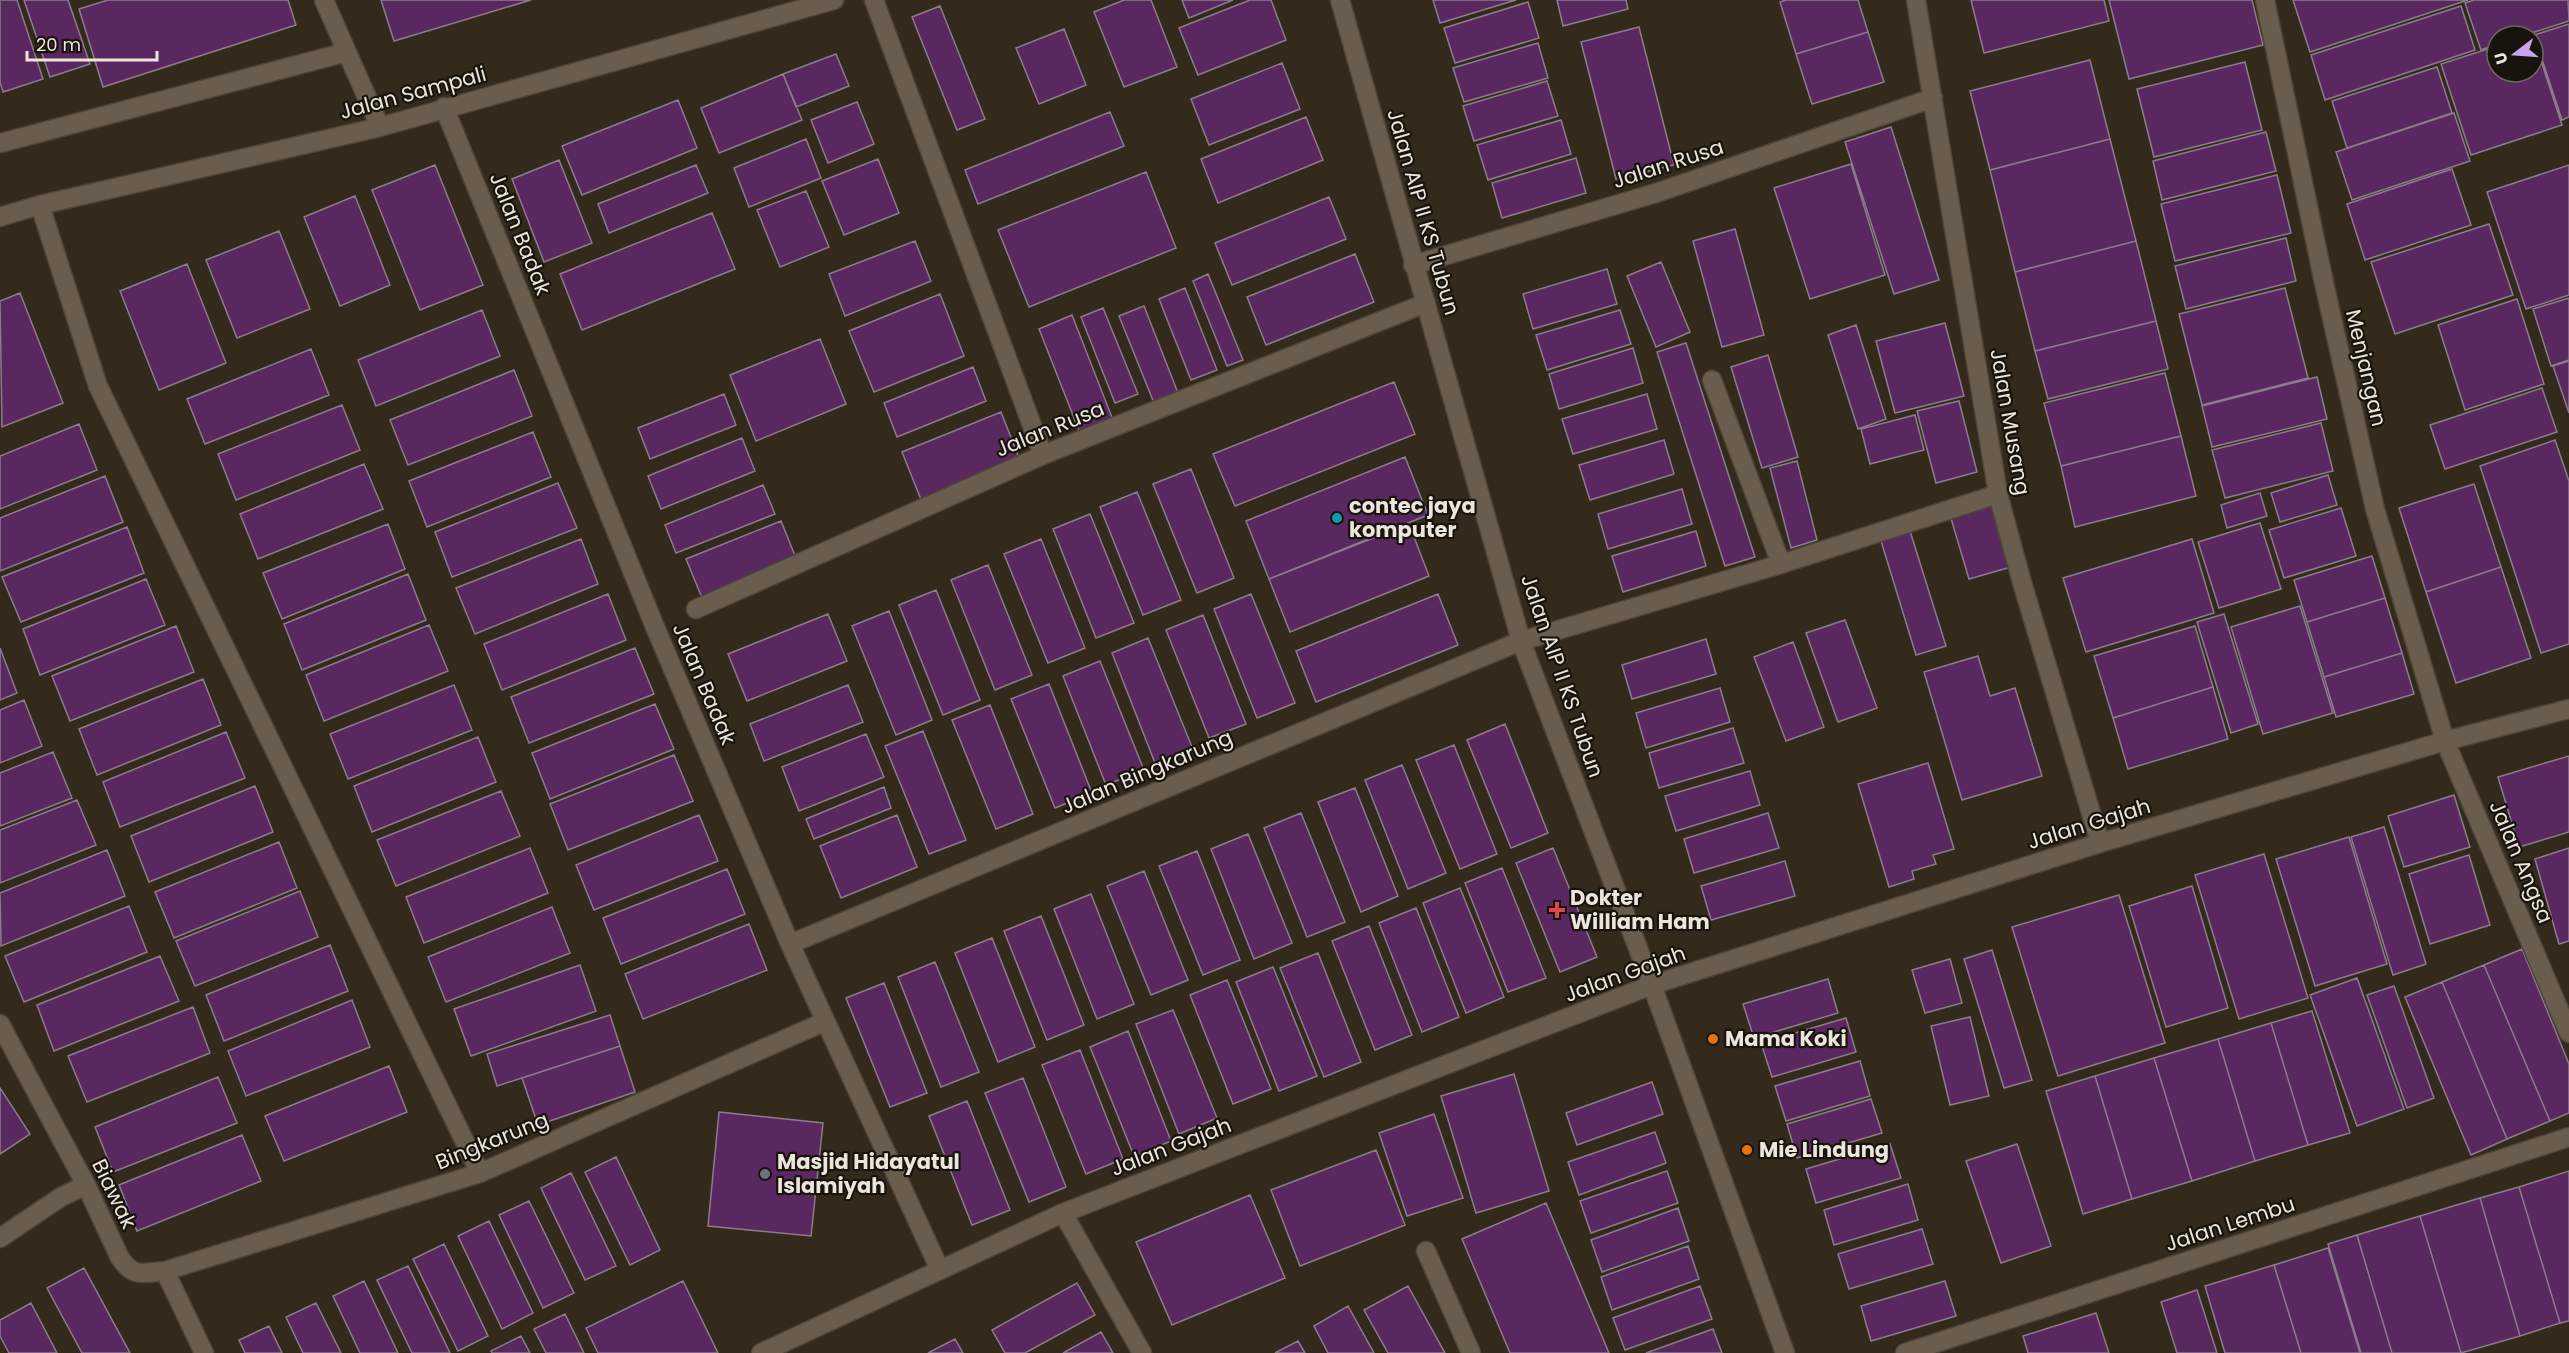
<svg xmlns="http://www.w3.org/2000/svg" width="2569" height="1353" font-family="Poppins,sans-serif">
<rect width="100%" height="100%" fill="#342a1b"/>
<path fill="#5a2860" stroke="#8b7c8c" stroke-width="1.5" d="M0,0H17L43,79L3,92L0,82Z
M24,0H68L90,64L50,77Z
M108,0H288L296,25L103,87L79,9Z
M381,0H531L394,41Z
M1124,0H1151L1177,67L1124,87L1094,12Z
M1182,0H1233L1189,18Z
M1250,0H1271L1286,40L1198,75L1179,28Z
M1433,0H1516L1440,23Z
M1557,0H1626L1628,9L1563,26Z
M1786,0H1858L1868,32L1796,54L1780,2Z
M1971,0H2104L2109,21L1984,53Z
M2109,0H2252L2263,45L2129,79Z
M2293,0H2468L2310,52Z
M2474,0H2568L2569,21L2522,36H2497V44L2481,50L2465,3Z
M1528,2L1539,38L1455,63L1444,28Z
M940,6L985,119L957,130L912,17Z
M2461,6L2475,50L2325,100L2311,55Z
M2569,24V117L2562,120L2534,35Z
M1639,27L1674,165L1616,179L1581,42Z
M1064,29L1086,85L1039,104L1016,48Z
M1868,32L1884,82L1812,104L1796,54Z
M2533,36L2562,125L2471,155L2441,64L2497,46V72H2533Z
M1538,43L1548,78L1464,102L1453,68Z
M836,54L849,86L796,107L783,74Z
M2090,60L2110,139L1990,170L1970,91Z
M2245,62L2262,130L2154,157L2137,89Z
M1282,63L1300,109L1209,145L1191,99Z
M2437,67L2452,113L2347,148L2332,101Z
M783,74L802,120L719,153L701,108Z
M1547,81L1558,116L1474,141L1463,106Z
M678,100L697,148L582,195L562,146Z
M857,102L874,144L828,163L811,120Z
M1110,112L1124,146L978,204L965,170Z
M2454,113L2470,161L2352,200L2336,152Z
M1306,117L1323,160L1218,203L1201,159Z
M1561,120L1571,154L1488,180L1477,145Z
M1891,127L1939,280L1894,294L1845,142Z
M2266,132L2276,171L2162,200L2153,161Z
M806,139L821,178L749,207L734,168Z
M2110,139L2136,241L2015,272L1990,170Z
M1576,158L1586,193L1502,218L1492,183Z
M878,159L899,213L844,235L822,181Z
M559,160L592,243L544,262L512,179Z
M1851,164L1885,275L1810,299L1774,188Z
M435,165L483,285L420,310L372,190Z
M696,165L708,193L609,233L598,204Z
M2569,165V295L2526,309L2487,192Z
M2452,169L2471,225L2365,260L2347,204Z
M1146,172L1176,248L1029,307L998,230Z
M2277,175L2291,233L2175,261L2161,204Z
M806,191L829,247L780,267L757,210Z
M355,196L390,285L340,306L304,217Z
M1329,197L1346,239L1232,285L1215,243Z
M712,213L735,269L582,330L560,274Z
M2489,224L2513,295L2395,334L2371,262Z
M1735,229L1764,335L1722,347L1693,241Z
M279,231L310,309L237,338L206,260Z
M2286,238L2296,281L2186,309L2175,266Z
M915,241L931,281L845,316L829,274Z
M2136,241L2156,321L2035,351L2015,272Z
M1355,254L1374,302L1266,345L1247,297Z
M1661,262L1690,332L1656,347L1627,276Z
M187,264L226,363L159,390L120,291Z
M1607,269L1617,304L1533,329L1523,294Z
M1208,274L1243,360L1227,366L1193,281Z
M1185,288L1217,370L1191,380L1159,299Z
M2285,288L2308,378L2202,405L2179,314Z
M20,293L63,403L2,427L0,301Z
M940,294L964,356L874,392L849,331Z
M2569,298V360L2551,366L2533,309Z
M2517,299L2544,384L2465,410L2438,325Z
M1144,306L1178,393L1154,403L1119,316Z
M1103,308L1138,394L1115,403L1081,317Z
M482,310L500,356L376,406L358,360Z
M1620,310L1631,344L1547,370L1536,335Z
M1072,315L1113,420L1080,433L1039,329Z
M2156,321L2168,369L2048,399L2035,351Z
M1945,323L1964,396L1895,413L1876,341Z
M1856,325L1886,419L1858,429L1828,335Z
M820,339L846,404L756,441L730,375Z
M1686,343L1755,557L1725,566L1657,352Z
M1633,348L1643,383L1559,409L1549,374Z
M311,349L329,395L205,444L187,399Z
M1768,355L1798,457L1762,468L1731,367Z
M2569,361V413L2553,366Z
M973,367L986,401L897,437L884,403Z
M514,370L532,416L408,465L390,420Z
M2165,373L2181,436L2061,466L2044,403Z
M2317,377L2327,419L2212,447L2202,406Z
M1394,382L1415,434L1235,506L1213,454Z
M2542,388L2557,432L2445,469L2430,425Z
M724,394L736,425L650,459L638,428Z
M1647,394L1657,429L1573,454L1562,419Z
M1959,401L1977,472L1936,483L1917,411Z
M342,405L360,450L236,500L218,454Z
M1001,412L1021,463L922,502L902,452Z
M1915,415L1924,450L1870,464L1861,429Z
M2321,423L2333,471L2225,498L2212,450Z
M79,424L97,470L0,509V456Z
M533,432L551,477L427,527L409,481Z
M2181,436L2196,496L2075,527L2061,466Z
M742,438L755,471L661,509L648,476Z
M1664,440L1674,474L1590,500L1579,465Z
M2555,440L2569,481V644L2541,653L2480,466Z
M1405,457L1428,515L1269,579L1246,521Z
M1797,461L1817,540L1791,548L1770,468Z
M364,464L383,509L258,559L240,514Z
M1191,469L1234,578L1197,593L1153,484Z
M2328,475L2337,505L2280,522L2271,493Z
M105,476L123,522L0,571V518Z
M558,483L577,528L452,577L435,532Z
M2474,484L2501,567L2426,592L2399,508Z
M763,485L775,514L676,553L665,525Z
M1682,489L1692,524L1608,549L1598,514Z
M1137,492L1181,600L1143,615L1100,507Z
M2260,493L2267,516L2227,528L2221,505Z
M1991,502L2011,567L1969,579L1950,515Z
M2341,508L2356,556L2284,578L2269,530Z
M1090,514L1134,623L1096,638L1053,529Z
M781,521L798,563L703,600L686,559Z
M2260,523L2281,589L2219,608L2198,542Z
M388,524L405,569L282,619L263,573Z
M1409,524L1429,576L1290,632L1269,579Z
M127,527L144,573L21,622L2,577Z
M1696,531L1706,566L1623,592L1612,556Z
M1910,531L1946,646L1916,655L1881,541Z
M581,539L598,584L475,634L456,588Z
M1041,539L1085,648L1048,663L1004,554Z
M2192,539L2214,613L2086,652L2063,578Z
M2372,556L2385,598L2307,622L2294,580Z
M988,565L1032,675L995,690L951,580Z
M2501,567L2531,658L2456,683L2426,592Z
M408,574L426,620L302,670L284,624Z
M146,579L165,625L40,675L23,629Z
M936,590L980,700L943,715L899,605Z
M608,594L626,640L502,690L484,644Z
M1251,594L1295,703L1257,718L1214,609Z
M1438,594L1458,645L1316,702L1296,651Z
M2385,598L2402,653L2324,677L2307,622Z
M2300,606L2333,713L2263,734L2231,627Z
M889,611L932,720L896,735L852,626Z
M828,614L847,661L747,701L728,654Z
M2224,614L2258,724L2231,733L2197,622Z
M1203,615L1246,724L1209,738L1166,630Z
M1845,620L1877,708L1838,722L1806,633Z
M429,625L448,671L324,721L306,675Z
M176,626L194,672L70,721L52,676Z
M2195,626L2213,687L2113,718L2094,656Z
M1148,638L1192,747L1155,763L1112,653Z
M1706,639L1716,674L1632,699L1622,665Z
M1793,642L1824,727L1786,741L1754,657Z
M0,648L17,693L0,700Z
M635,648L654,694L529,743L511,697Z
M2402,653L2414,694L2336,717L2324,677Z
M1978,656L1990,696L2015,688L2042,776L1962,800L1924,672Z
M1100,661L1144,770L1106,785L1063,676Z
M203,679L221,725L97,775L79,729Z
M1049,684L1092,793L1055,808L1011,699Z
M454,685L472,730L348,779L330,734Z
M848,685L863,722L764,761L750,724Z
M2213,687L2228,739L2128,769L2113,718Z
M1720,688L1730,722L1646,748L1636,713Z
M24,700L42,746L0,763V710Z
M655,704L674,749L550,799L532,753Z
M990,705L1033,814L996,829L952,720Z
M1505,724L1548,833L1511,848L1467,740Z
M1733,728L1744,763L1659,788L1649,753Z
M923,731L966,840L929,854L885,746Z
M226,732L245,778L120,827L103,782Z
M866,734L884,777L799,811L782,767Z
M478,737L496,782L372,832L354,786Z
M1454,745L1497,854L1460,869L1416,760Z
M53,752L72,798L0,826V773Z
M674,755L693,801L568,850L550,804Z
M2569,756V832L2519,847L2498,777Z
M1928,763L1954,849L1933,855L1936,864L1912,871L1914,879L1889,887L1858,784Z
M1402,765L1446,873L1408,889L1365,780Z
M1750,771L1760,805L1676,831L1665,796Z
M255,786L273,832L149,882L131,836Z
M884,787L891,808L814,839L806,819Z
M1355,788L1398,896L1361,912L1318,802Z
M501,791L520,836L396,886L377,840Z
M2454,795L2470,847L2404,867L2388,816Z
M77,800L96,845L0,883V830Z
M1301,813L1345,922L1307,937L1264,828Z
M1768,813L1779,848L1694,873L1684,839Z
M699,815L718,861L594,910L576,865Z
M897,815L917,867L841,898L820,846Z
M2384,827L2426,964L2393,975L2351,837Z
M1248,834L1292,943L1254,959L1211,849Z
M2349,837L2387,964L2315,986L2276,859Z
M279,842L297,888L174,938L155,892Z
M530,848L548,893L424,943L406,897Z
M1553,848L1597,957L1560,972L1516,863Z
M2569,848V941L2559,944L2535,859Z
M107,850L125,896L1,946L0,893Z
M1197,851L1240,960L1203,975L1159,866Z
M2264,854L2308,998L2239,1019L2195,875Z
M2469,855L2490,925L2430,944L2409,874Z
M1785,861L1795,896L1711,920L1701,886Z
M1502,868L1546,978L1508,992L1465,883Z
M727,869L745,914L621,964L603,918Z
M1144,871L1188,980L1151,995L1107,886Z
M2192,886L2228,1008L2166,1027L2129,906Z
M1460,888L1504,997L1466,1013L1423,903Z
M300,891L318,937L195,986L176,941Z
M1091,894L1134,1004L1097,1019L1054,909Z
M2119,895L2165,1043L2058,1076L2012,927Z
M129,906L147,952L24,1002L5,956Z
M552,907L570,953L446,1002L428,957Z
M1416,908L1459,1017L1422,1032L1379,923Z
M1041,916L1084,1025L1047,1040L1004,931Z
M749,924L767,970L643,1019L625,974Z
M1369,926L1412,1035L1375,1050L1332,941Z
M992,938L1035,1047L998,1062L955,953Z
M330,945L348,991L224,1041L206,995Z
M2522,949L2569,1064V1113L2550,1121L2484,965Z
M1992,950L2032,1080L2004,1088L1964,959Z
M1318,953L1361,1062L1324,1077L1280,968Z
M160,956L179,1001L54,1051L37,1005Z
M1950,959L1962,1003L1925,1013L1912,970Z
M935,962L979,1072L941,1087L898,977Z
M580,965L596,1011L471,1056L454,1009Z
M2484,965L2550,1121L2507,1139L2442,982Z
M1273,967L1317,1076L1279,1091L1236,982Z
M2357,978L2404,1109L2357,1126L2310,995Z
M1828,979L1838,1013L1754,1038L1743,1004Z
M1227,980L1271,1089L1233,1104L1190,995Z
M2442,982L2507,1139L2471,1155L2405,997Z
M884,983L927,1093L890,1107L846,998Z
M2394,986L2434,1098L2407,1108L2367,995Z
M352,1000L370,1047L246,1096L228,1051Z
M193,1007L210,1053L87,1102L68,1056Z
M1173,1010L1217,1118L1179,1134L1136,1024Z
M2312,1011L2350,1133L2308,1145L2271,1023Z
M610,1015L620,1046L497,1086L487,1054Z
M1970,1017L1989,1096L1950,1105L1931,1026Z
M1846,1018L1856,1052L1772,1077L1761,1043Z
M2271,1023L2308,1145L2255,1161L2218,1039Z
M1128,1031L1171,1141L1134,1156L1090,1047Z
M2218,1039L2255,1161L2192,1181L2154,1058Z
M620,1046L635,1092L538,1125L522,1078Z
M1080,1050L1123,1159L1086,1174L1042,1065Z
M2154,1058L2192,1181L2132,1199L2095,1076Z
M1860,1061L1870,1096L1786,1121L1775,1086Z
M389,1066L407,1112L284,1161L265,1116Z
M1514,1074L1549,1191L1476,1213L1441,1096Z
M2095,1076L2132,1199L2083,1214L2046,1091Z
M218,1077L237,1123L113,1172L95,1127Z
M1023,1078L1066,1187L1029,1202L985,1093Z
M1652,1082L1663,1114L1577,1145L1566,1113Z
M0,1088L30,1134L0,1154Z
M1871,1099L1882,1133L1797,1158L1787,1124Z
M967,1101L1010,1210L972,1225L929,1116Z
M719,1112L823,1123L811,1236L708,1226Z
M1434,1114L1463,1198L1407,1216L1379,1133Z
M1655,1132L1666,1163L1579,1195L1568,1162Z
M242,1135L261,1181L137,1231L119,1185Z
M1890,1144L1901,1178L1816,1203L1806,1169Z
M2017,1144L2051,1246L2001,1263L1966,1161Z
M1376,1150L1405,1225L1300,1266L1271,1190Z
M616,1157L660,1250L630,1265L585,1172Z
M1667,1171L1678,1203L1591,1233L1580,1201Z
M2569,1171V1321L2560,1323L2519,1187Z
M571,1173L616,1266L585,1280L541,1188Z
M1908,1184L1918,1220L1834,1245L1824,1210Z
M2519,1187L2560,1323L2520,1336L2480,1198Z
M1250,1195L1285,1278L1172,1325L1136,1242Z
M2480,1198L2520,1336L2461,1353L2420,1216Z
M529,1201L574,1293L543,1308L499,1215Z
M1546,1203L1609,1353H1510L1462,1239Z
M1678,1208L1689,1241L1602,1272L1591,1240Z
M2420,1216L2461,1353H2392L2357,1235Z
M489,1221L533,1313L502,1329L458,1236Z
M1922,1229L1933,1264L1849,1289L1838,1254Z
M2357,1235L2392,1353H2361L2328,1244Z
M444,1244L488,1336L458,1351L413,1259Z
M1688,1246L1699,1279L1612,1310L1601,1277Z
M2328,1248L2360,1353H2301L2274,1265Z
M2274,1265L2301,1353H2225L2205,1286Z
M408,1266L450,1353H412L377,1280Z
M84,1268L130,1353H82L47,1288Z
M364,1281L398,1353H360L333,1296Z
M683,1281L718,1353H598L586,1328Z
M1945,1281L1956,1316L1871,1341L1861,1306Z
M1077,1283L1095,1315L1025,1353H1005L992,1330Z
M1408,1286L1445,1353H1388L1364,1310Z
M1700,1286L1712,1319L1625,1350L1613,1318Z
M2197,1290L2217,1353H2177L2161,1302Z
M31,1303L57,1353H9L0,1336V1320Z
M316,1303L341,1353H303L286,1317Z
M1348,1306L1374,1353H1328L1314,1326Z
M2096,1313L2109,1353H2028L2023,1336Z
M565,1314L584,1353H546L534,1329Z
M269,1326L282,1353H245L239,1340Z
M1713,1329L1722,1353H1646Z
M1101,1332L1113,1353H1063Z
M521,1336L530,1353H492L491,1351Z
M955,1339L963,1353H928Z
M1298,1341L1305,1353H1275Z"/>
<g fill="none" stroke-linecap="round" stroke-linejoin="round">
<defs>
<path id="street" d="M324,0L380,127
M874,0L1043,455
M1340,0L1521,641L1652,985L1785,1353
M1916,0L1998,494L2021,579L2100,843
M2265,0L2324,283L2375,509L2445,741L2569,1033
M444,107L655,627L790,944L940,1270
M0,143L347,52
M40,205L98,386L480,1173
M0,217L40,205L380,127L834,0
M1413,265L1656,193L1933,98
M1712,380L1781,564
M696,609L1043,455L1426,303
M790,944L1521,641L1781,564L1998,494
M0,1024L86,1185L120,1258C134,1278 142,1273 165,1271L204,1353
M1063,1213L1142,1353
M0,1238L61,1197L86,1185
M1426,1251L1471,1353
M165,1271L480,1173L824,1022
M761,1353L1063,1213L1652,985L2100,843L2445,741L2569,709
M1905,1353L2569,1137"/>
</defs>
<use href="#street" stroke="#4e4538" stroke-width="21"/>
<use href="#street" stroke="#695e4d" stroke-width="18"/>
</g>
<circle fill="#0f9aa8" stroke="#18140d" stroke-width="2" cx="1337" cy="518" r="6"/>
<path fill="#e0444e" stroke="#18140d" stroke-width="2" d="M1554 901h6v6h6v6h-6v6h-6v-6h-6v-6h6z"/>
<g fill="#e8710a" stroke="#18140d" stroke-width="2">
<circle cx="1713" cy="1039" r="6"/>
<circle cx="1747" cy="1150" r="6"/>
</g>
<circle fill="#6b7280" stroke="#18140d" stroke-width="2" cx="765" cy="1174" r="6"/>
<g text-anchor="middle" stroke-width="4.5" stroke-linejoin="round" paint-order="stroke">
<g font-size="21" fill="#ece5db" stroke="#18140d">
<text transform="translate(413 93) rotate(-15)" y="7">Jalan Sampali</text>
<text transform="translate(1668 164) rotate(-18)" y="7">Jalan Rusa</text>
<text transform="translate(1423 212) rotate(74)" y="7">Jalan AIP II KS Tubun</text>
<text transform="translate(520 234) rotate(68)" y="7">Jalan Badak</text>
<text transform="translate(2366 368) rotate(77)" y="7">Menjangan</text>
<text transform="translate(2010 422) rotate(80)" y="7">Jalan Musang</text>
<text transform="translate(1050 429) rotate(-22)" y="7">Jalan Rusa</text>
<text transform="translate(1562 676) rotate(71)" y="7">Jalan AIP II KS Tubun</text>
<text transform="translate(704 684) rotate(67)" y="7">Jalan Badak</text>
<text transform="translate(1147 772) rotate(-23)" y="7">Jalan Bingkarung</text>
<text transform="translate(2089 824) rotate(-17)" y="7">Jalan Gajah</text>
<text transform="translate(2521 862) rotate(67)" y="7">Jalan Angsa</text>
<text transform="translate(1625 974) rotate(-20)" y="7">Jalan Gajah</text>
<text transform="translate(492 1141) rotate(-22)" y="7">Bingkarung</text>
<text transform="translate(1171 1147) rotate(-21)" y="7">Jalan Gajah</text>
<text transform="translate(114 1194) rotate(64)" y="7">Biawak</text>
<text transform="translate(2230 1224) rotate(-18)" y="7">Jalan Lembu</text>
</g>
<g font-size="21" font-weight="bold" fill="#ece5db" stroke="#18140d" text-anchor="start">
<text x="1349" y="513">contec jaya<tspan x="1349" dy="24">komputer</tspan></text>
<text x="1570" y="905">Dokter<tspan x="1570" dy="24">William Ham</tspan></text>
<text x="1725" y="1046">Mama Koki</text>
<text x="1759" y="1157">Mie Lindung</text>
<text x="777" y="1169">Masjid Hidayatul<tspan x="777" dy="24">Islamiyah</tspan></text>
</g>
</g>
<g transform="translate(2515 54) rotate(253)"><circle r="28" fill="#18140d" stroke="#6d685f" stroke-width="1.5"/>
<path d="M0-4.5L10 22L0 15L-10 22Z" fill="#c7a6ef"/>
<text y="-9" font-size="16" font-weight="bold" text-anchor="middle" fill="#ece5db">U</text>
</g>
<path d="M27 51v9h130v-9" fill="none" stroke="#ece5db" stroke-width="3"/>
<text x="36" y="51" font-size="18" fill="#ece5db" stroke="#18140d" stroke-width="4.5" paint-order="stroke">20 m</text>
</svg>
